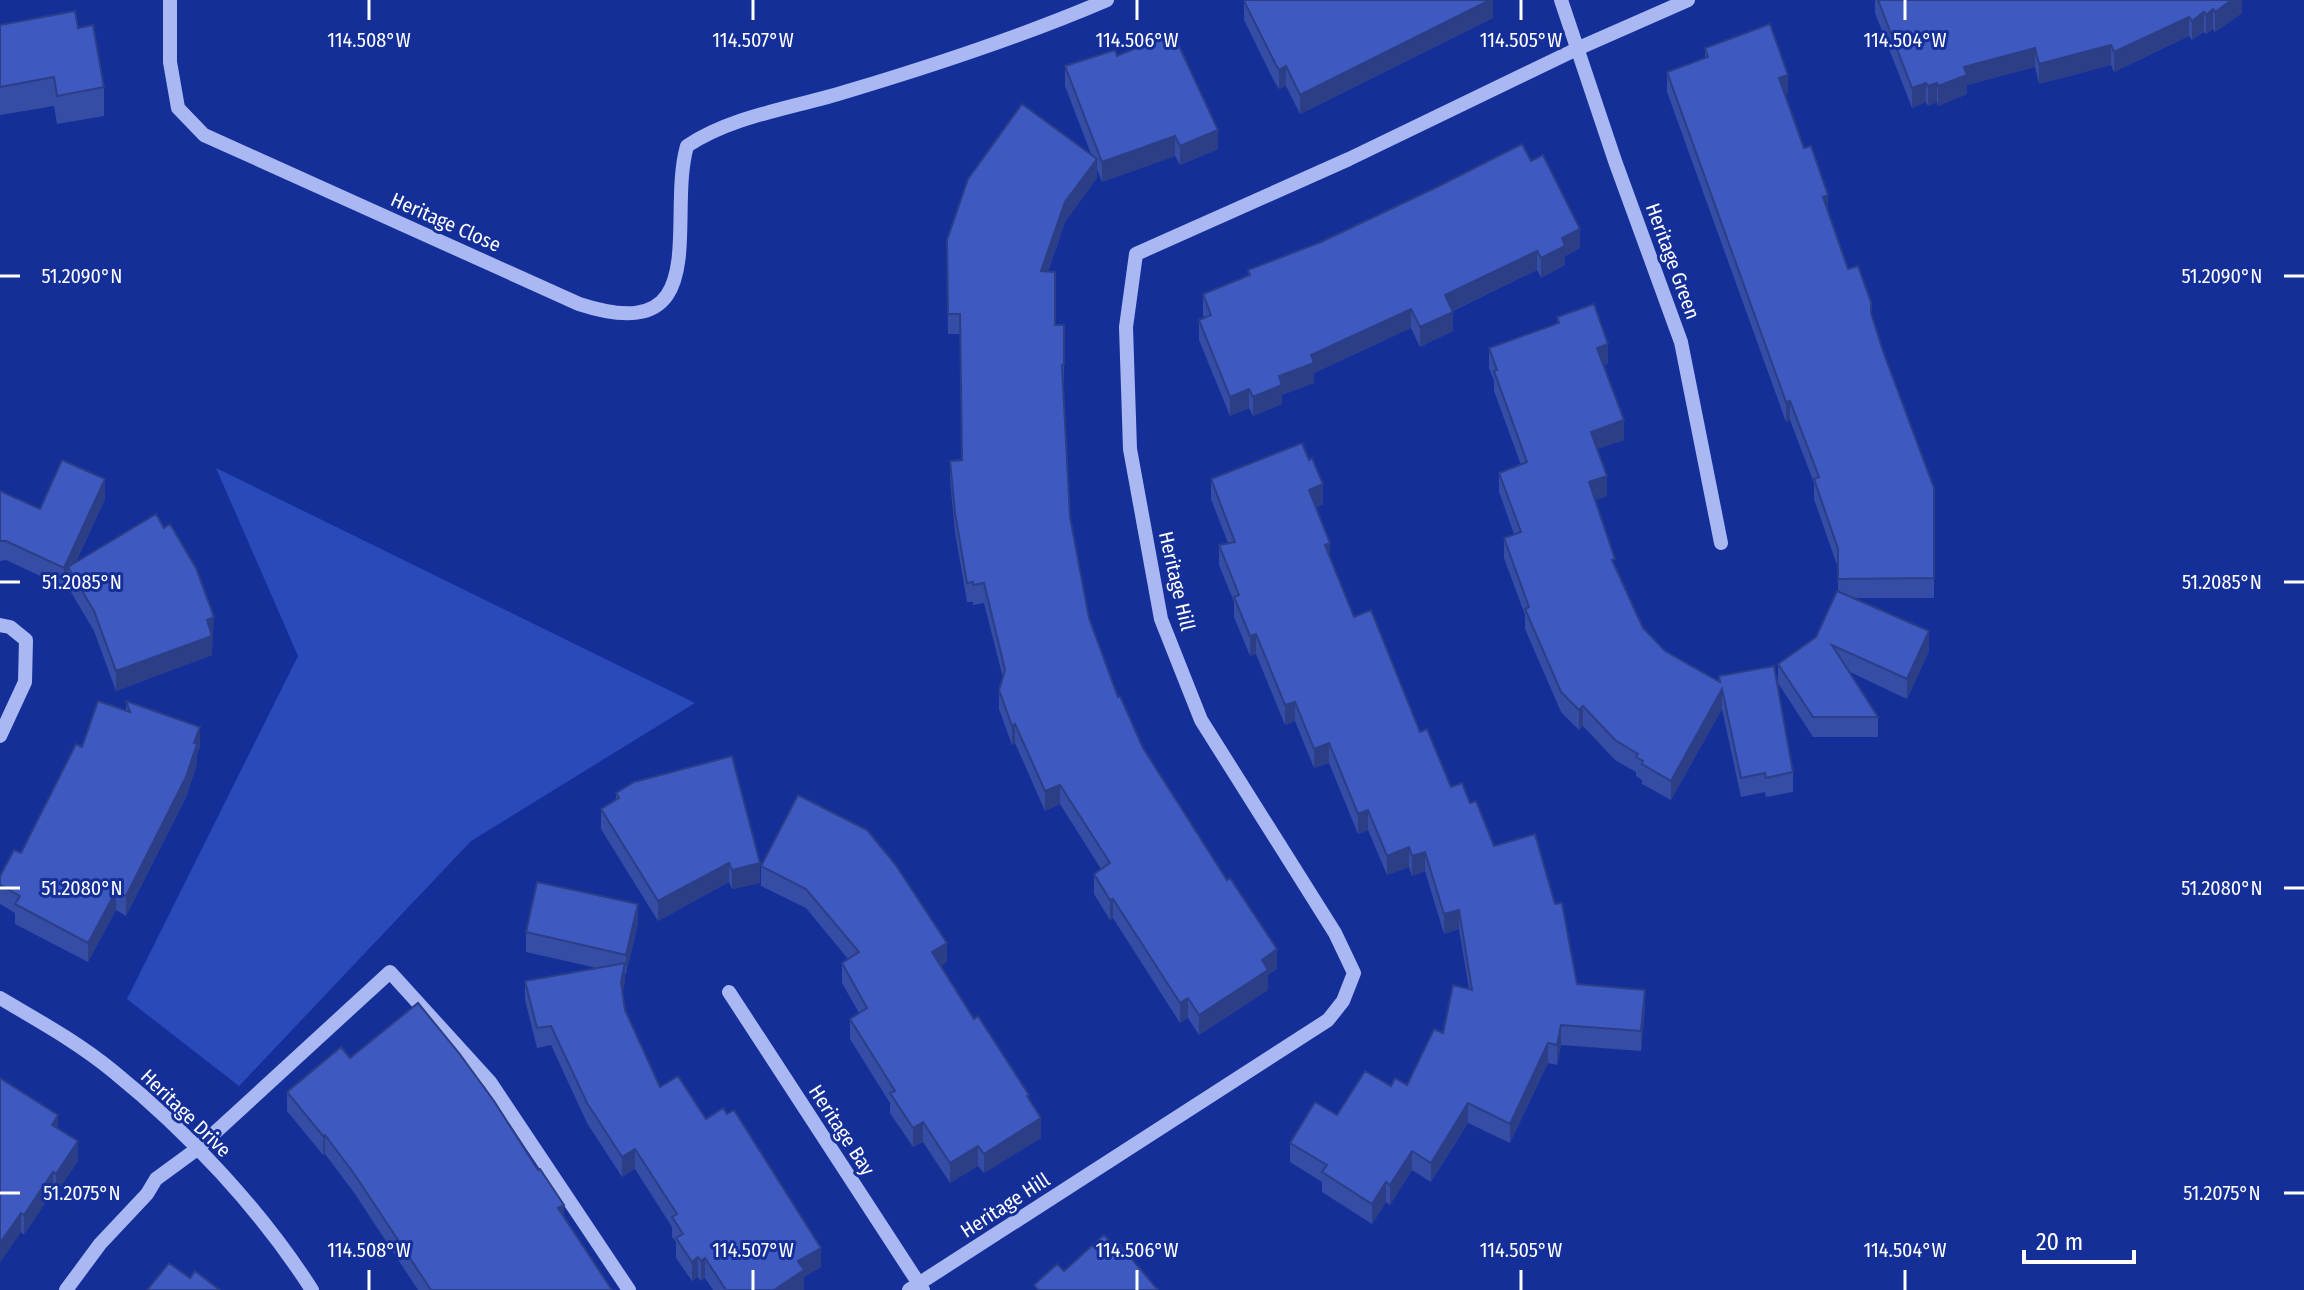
<svg xmlns="http://www.w3.org/2000/svg" width="2304" height="1290" font-family="'Fira Sans Condensed',sans-serif">
<rect width="100%" height="100%" fill="#152f99"/>
<path fill="#2b4ab9" d="M216,468L695,703L471,841L239,1086L127,999L298,656Z"/>
<g fill="none" stroke-linecap="round" stroke-linejoin="round">
<path stroke="#a9b8f2" stroke-width="14" d="M170,0V62L178,108L204,135L579,304C717,349 666,220 687,146C734,115 794,108 848,91C935,65 1023,36 1107,0
M1561,0L1615,161L1681,342L1721,543
M0,625L10,627L26,640L25,682L0,736
M729,992L923,1290
M0,998C39,1021 79,1043 114,1072C187,1131 261,1210 312,1290
M66,1290L100,1244L147,1194L156,1179L197,1149L390,972L490,1082L629,1290
M909,1290L1328,1020L1343,1001L1354,973L1335,933L1201,720L1161,619L1130,449L1126,327L1136,254L1349,159L1579,48L1688,0"/>
</g>
<path fill="#354da5" d="M1493,0V18L1300,114L1286,86L1279,89L1275,83L1244,20V1Z
M1875,0H2242V13L2215,32L2213,29L2206,34L2204,32L2192,40L2189,36L2114,72L2111,65L2039,84L2035,67L1967,85V94L1938,106L1937,102L1928,106L1926,102L1912,108L1875,13Z
M0,25L78,28L104,87V116L57,124L54,106L0,115Z
M1705,48L1788,94L1785,95L1848,269L1871,313L1883,351L1934,488V598H1854L1929,651L1907,699L1850,672L1878,717V737H1813L1778,683V664L1816,637L1838,591V568L1814,499V483L1790,420L1786,422L1667,92V72L1705,58Z
M1117,56L1218,149L1180,165L1175,156L1102,182L1097,169V178L1065,222L1048,272L1055,325H1064V385H1063L1070,517L1089,618L1118,697L1143,748L1277,969L1268,975V990L1199,1035L1188,1018L1180,1023L1113,918L1110,920L1094,894V874L1101,869L1060,804L1045,811L1015,743L1012,745L999,709V690L1003,678L984,603L973,605V602H967L955,532L950,480V461L962,460L960,334H948L947,240L1091,154L1065,86V66Z
M1531,161L1580,248L1565,256V265L1541,278L1537,270L1453,311V331L1420,347L1411,328L1314,373V383L1282,395V404L1253,416L1249,408L1230,416L1199,340V320L1204,318L1203,314V294L1248,276V270Z
M1557,317L1608,364L1604,365L1624,440L1597,449L1607,496L1595,500L1615,567L1643,628L1665,651L1719,681V676L1793,772V792L1766,797L1765,792L1741,797L1722,709L1671,800L1642,784V780L1636,776V772L1615,760L1583,726L1579,730L1561,712L1525,629V615L1504,558V538L1514,534L1499,492V473L1521,465L1494,391V381L1489,368V348L1557,324Z
M1309,460L1323,504L1316,507L1330,559L1354,617L1451,787L1470,803L1494,846L1577,984L1645,1009L1641,1051L1561,1045L1557,1065L1548,1063L1510,1143L1468,1123L1431,1182L1412,1170L1390,1205L1386,1202L1372,1224L1322,1192V1182L1290,1162V1143L1391,1086L1407,1085L1443,1033L1469,989L1459,929L1444,934L1425,871L1412,876L1409,867L1387,875L1368,830L1358,834L1329,763L1314,768L1295,721L1285,725L1256,654L1250,656L1234,617V602L1219,565V545L1228,543L1211,499V479Z
M0,491L40,509L105,499L76,562L214,637L212,638V655L116,691L94,631L68,587V580L64,587L6,560L0,561Z
M126,701L200,746L197,754V764L186,797L126,916L116,910L88,962L15,924V913L0,904V876L21,853L82,747L126,711Z
M616,793L760,883L732,889L729,882L658,921L601,829V809L616,801Z
M761,866L947,962L941,966L974,1019L1029,1099L1041,1138L984,1173L978,1166L950,1183L923,1142L913,1147L890,1113V1103L850,1039V1019L859,1013L842,983V963L848,959L806,908L761,886Z
M638,924L626,974H625V982L622,993L625,1010L660,1087L706,1119L821,1267L804,1277V1290H713L705,1278L701,1281L698,1277L692,1281L676,1258V1242L672,1237V1227L635,1169L622,1177L587,1123L551,1045L537,1048L525,1000V981L597,968L526,952V932Z
M350,1058L564,1216L612,1290H418L355,1194L325,1154L323,1155L287,1111V1092Z
M0,1078L58,1129L78,1161L56,1193L53,1191L24,1235L21,1232Z"/>
<path fill="#2b3e86" d="M1490,0H1493V18L1300,114V95Z
M2232,0H2242V13L2215,32V12Z
M2213,9V29L2206,34V15Z
M2204,12V32L2192,40V21Z
M2189,17V36L2114,72V52Z
M2111,45V65L2039,84V64Z
M2035,48V67L1967,85V94L1938,106V86L1964,67Z
M1286,66V86L1279,89V70Z
M1788,75V94L1779,97V78Z
M1926,83V102L1912,108V88Z
M1937,83V102L1928,106V86Z
M1218,130V149L1180,165V146Z
M1175,136V156L1102,182V162Z
M1097,159V178L1065,222L1041,291V271L1065,202Z
M1828,195V215L1823,197Z
M1580,229V248L1565,256V265L1541,278V258L1562,238Z
M1537,251V270L1445,314V295Z
M1411,309V328L1314,373V383L1282,395V404L1253,416V397L1279,376L1311,355Z
M1453,312V331L1420,347V327Z
M1608,344V364L1597,368V348Z
M1249,389V408L1230,416V397Z
M1790,401V420L1786,422V402Z
M1624,420V440L1591,451V432Z
M1607,476V496L1589,502V482Z
M105,479V499L71,573L68,567V580L64,587V568Z
M1323,484V504L1309,510V490Z
M1330,543V562L1325,545Z
M214,617L212,655L116,691V671L207,620Z
M1929,631V651L1907,699V679Z
M1256,634V654L1250,656V636Z
M1722,689V709L1671,800V781Z
M1295,702V721L1285,725V705Z
M1583,706V726L1579,730V710Z
M1015,724V743L1012,745V726Z
M200,727V746L197,754V764L186,797L126,916V896L194,743Z
M1329,743V763L1314,768V749Z
M1060,785V804L1045,811V791Z
M1368,810V830L1358,834V814Z
M1409,847V867L1387,875V856Z
M1425,852V871L1412,876V856Z
M729,863V882L658,921V901Z
M760,863V883L732,889V870Z
M116,891V910L88,962V943Z
M1113,899V918L1110,920V900Z
M638,904V924L626,974V955Z
M1459,910V929L1444,934V914Z
M947,943V962L932,972V952Z
M1277,949V969L1268,975V990L1199,1035V1015L1262,960Z
M625,963V982L621,1001V982Z
M1645,990V1009L1641,1051V1031Z
M1188,998V1018L1180,1023V1003Z
M1561,1025V1045L1557,1065V1045Z
M1548,1043V1063L1510,1143V1124Z
M1468,1103V1123L1431,1182V1163Z
M58,1115V1135L52,1125Z
M1041,1118V1138L984,1173V1154Z
M923,1122V1142L913,1147V1128Z
M325,1135V1154L323,1155V1136Z
M78,1141V1161L56,1193V1174Z
M978,1146V1166L950,1183V1163Z
M635,1149V1169L622,1177V1157Z
M1412,1151V1170L1390,1205V1185Z
M53,1172V1191L24,1235V1215Z
M1386,1182V1202L1372,1224V1204Z
M564,1205V1224L558,1208Z
M21,1213V1232L0,1263V1243Z
M821,1248V1267L804,1277V1290H774L798,1261Z
M698,1257V1277L692,1281V1262Z
M705,1258V1278L701,1281V1261Z"/>
<path fill="#3e59c0" stroke="#2b3e86" stroke-width="2" d="M1245,0H1490L1300,95L1286,66L1279,70L1275,63L1244,1Z
M1878,0H2232L2215,12L2213,9L2206,15L2204,12L2192,21L2189,17L2114,52L2111,45L2039,64L2035,48L1964,67L1967,75L1938,86L1937,83L1928,86L1926,83L1912,88Z
M75,11L78,28L93,25L104,87L57,96L54,77L0,87V25Z
M1770,24L1788,75L1779,78L1804,148L1811,146L1828,195L1823,197L1848,269L1858,266L1871,302V313L1883,351L1934,488V578L1838,579V549L1814,479L1819,477L1790,401L1786,402L1667,72L1708,57L1705,48Z
M1173,33L1218,130L1180,146L1175,136L1102,162L1065,66L1115,50L1117,56Z
M1022,104L1097,159L1065,202L1041,271L1055,272V325H1064V365H1062L1070,517L1089,618L1118,697L1120,696L1143,748L1227,880L1230,878L1277,949L1262,960L1268,970L1199,1015L1188,998L1180,1003L1113,899L1110,900L1094,874L1110,863L1060,785L1045,791L1015,724L1012,726L999,690L1005,670L984,583L973,585V582L967,583L955,513L950,461L962,460L960,314H948L947,240L968,179Z
M1522,144L1531,161L1543,155L1580,229L1562,238L1565,246L1541,258L1537,251L1445,295L1453,312L1420,327L1411,309L1311,355L1314,363L1279,376L1282,385L1253,397L1249,389L1230,397L1199,320L1211,315L1203,294L1250,275L1248,270L1321,242L1437,187Z
M1594,304L1608,344L1597,348L1624,420L1591,432L1607,476L1589,482L1615,559L1612,560L1643,628L1665,651L1720,682L1719,676L1774,666L1793,772L1766,778L1765,773L1741,778L1722,689L1671,781L1642,764L1643,761L1636,757L1638,754L1615,740L1583,706L1579,710L1561,692L1525,609L1529,607L1504,538L1521,532L1499,473L1527,462L1494,371L1497,370L1489,348L1559,323L1557,317Z
M1302,443L1309,460L1312,458L1323,484L1309,490L1330,543L1325,545L1354,617L1371,610L1420,732L1427,729L1451,787L1462,783L1470,803L1476,801L1494,846L1535,834L1555,904L1562,903L1577,984L1645,990L1641,1031L1561,1025L1557,1045L1548,1043L1510,1124L1468,1103L1431,1163L1412,1151L1390,1185L1386,1182L1372,1204L1322,1172L1327,1165L1290,1143L1315,1102L1337,1115L1365,1071L1391,1086L1395,1078L1407,1085L1434,1029L1443,1033L1453,985L1472,990L1459,910L1444,914L1425,852L1412,856L1409,847L1387,856L1368,810L1358,814L1329,743L1314,749L1295,702L1285,705L1256,634L1250,636L1234,597L1239,595L1219,545L1235,542L1211,479Z
M62,460L105,479L64,568L6,541H0V491L40,509Z
M156,514L164,528L170,524L196,568L214,617L207,620L212,636L116,671L94,611L68,567Z
M1837,591L1929,631L1907,679L1832,645L1878,717H1813L1778,664L1816,637Z
M98,701L130,712L126,701L200,727L194,743L197,744L186,777L126,896L116,891L88,943L15,904L20,896L0,885V876L14,850L21,853L76,744L82,747Z
M732,756L760,863L732,870L729,863L658,901L601,809L619,798L616,793L634,782Z
M798,795L867,830L895,864L947,943L932,952L974,1019L978,1016L1029,1095L1027,1096L1041,1118L984,1154L978,1146L950,1163L923,1122L913,1128L890,1093L895,1091L850,1019L867,1008L842,963L859,952L806,889L761,866Z
M537,882L638,904L626,955L526,932Z
M625,963L621,982L625,1010L660,1087L678,1076L706,1119L723,1108L727,1114L734,1110L821,1248L798,1261L804,1270L774,1290H726L705,1258L701,1261L698,1257L692,1262L676,1238L683,1234L672,1217L677,1214L635,1149L622,1157L587,1103L551,1026L537,1028L525,981Z
M418,1003L459,1053L494,1101L538,1170L540,1169L564,1205L558,1208L612,1290H431L355,1175L325,1135L323,1136L287,1092L341,1047L350,1058Z
M0,1078L58,1115L52,1125L78,1141L56,1174L53,1172L24,1215L21,1213L0,1243Z
M1104,1235L1116,1248L1120,1245L1158,1290H1038L1034,1285L1057,1264L1064,1271Z
M169,1263L190,1278L195,1271L220,1290H147Z"/>
<path fill="none" stroke="#fff" stroke-width="3" d="M369,0V20M753,0V20M1137,0V20M1521,0V20M1905,0V20M0,276H20M2284,276H2304M0,582H20M2284,582H2304M0,888H20M2284,888H2304M0,1193H20M2284,1193H2304M369,1270V1290M753,1270V1290M1137,1270V1290M1521,1270V1290M1905,1270V1290"/>
<g text-anchor="middle" stroke-width="6" stroke-linejoin="round" paint-order="stroke">
<g font-size="20" fill="#fff" stroke="#152f99">
<text transform="translate(446 222) rotate(24)" y="7">Heritage Close</text>
<text transform="translate(1673 261) rotate(70)" y="7">Heritage Green</text>
<text transform="translate(1177 581) rotate(77)" y="7">Heritage Hill</text>
<text transform="translate(186 1113) rotate(44)" y="7">Heritage Drive</text>
<text transform="translate(842 1130) rotate(57)" y="7">Heritage Bay</text>
<text transform="translate(1005 1205) rotate(-33)" y="7">Heritage Hill</text>
</g>
</g>
<g font-size="20" text-anchor="middle" fill="#fff" stroke="#152f99" stroke-width="6" stroke-linejoin="round" paint-order="stroke">
<text x="369" y="47">114.508°W</text>
<text x="753" y="47">114.507°W</text>
<text x="1137" y="47">114.506°W</text>
<text x="1521" y="47">114.505°W</text>
<text x="1905" y="47">114.504°W</text>
<text x="82" y="283">51.2090°N</text>
<text x="2222" y="283">51.2090°N</text>
<text x="82" y="589">51.2085°N</text>
<text x="2222" y="589">51.2085°N</text>
<text x="82" y="895">51.2080°N</text>
<text x="2222" y="895">51.2080°N</text>
<text x="82" y="1200">51.2075°N</text>
<text x="2222" y="1200">51.2075°N</text>
<text x="369" y="1257">114.508°W</text>
<text x="753" y="1257">114.507°W</text>
<text x="1137" y="1257">114.506°W</text>
<text x="1521" y="1257">114.505°W</text>
<text x="1905" y="1257">114.504°W</text>
</g>
<path d="M2024 1250v12h110v-12" fill="none" stroke="#ffffff" stroke-width="4"/>
<text x="2036" y="1250" font-size="24" fill="#ffffff" stroke="#152f99" stroke-width="6" paint-order="stroke">20 m</text>
</svg>
